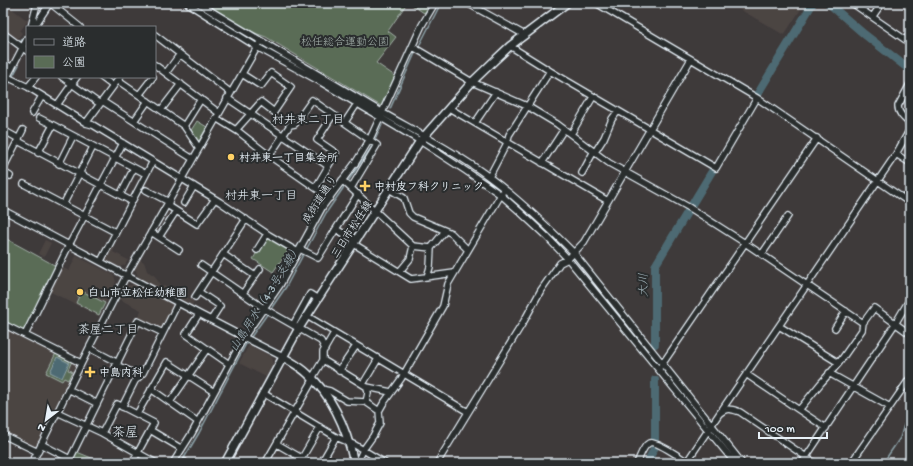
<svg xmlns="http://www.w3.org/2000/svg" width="913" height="466" font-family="'Gochi Hand','Klee One',sans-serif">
<rect width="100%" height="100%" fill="#3e3a3a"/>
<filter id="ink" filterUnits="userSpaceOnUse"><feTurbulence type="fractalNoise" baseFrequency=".025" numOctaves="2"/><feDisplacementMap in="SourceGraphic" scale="8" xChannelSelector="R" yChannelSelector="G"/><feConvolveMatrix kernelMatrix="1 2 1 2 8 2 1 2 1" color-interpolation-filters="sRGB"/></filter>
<g filter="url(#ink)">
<path fill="#4c4443" d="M729,3H805L784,35Z
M7,5L28,21L20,31L22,33L16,41L3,31V10Z
M45,240L51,243L44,257L38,254Z
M111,245L115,247L113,252L128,260L125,265L119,267L104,259Z
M76,256L114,275L116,282L99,316L49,291L61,267L69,271Z
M139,259L144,262L147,271L155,276L161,287L159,288L138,277L135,268Z
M135,284L174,305L161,331L138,319L141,310L119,299L125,286Z
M164,286H171L194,302L192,305L160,288Z
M3,326L77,363L35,448L3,432Z
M249,345L270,356L273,363L266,377L239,363Z"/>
<path fill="#5a6c56" stroke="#a1aea7" d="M206,3H407L388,31L396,37L376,63L395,76L381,106L266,37C244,30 225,16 206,3Z
M409,3H432L424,13Z
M197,121L207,127L198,143L190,132Z
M267,235L290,248L273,272L253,259Z
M3,237L56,266L24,332L3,321Z
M80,290L105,303L99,315L76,303L79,296L77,295Z
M56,353L72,361L68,370L72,371L68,380L64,378L62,381L46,373Z
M77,452L99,461L98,463H71Z"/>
<path fill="#4e6b73" stroke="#8ca1a8" d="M57,357L69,363L62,378L50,372Z"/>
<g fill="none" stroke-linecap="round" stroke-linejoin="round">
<path stroke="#8ca1a8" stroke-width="1.5" d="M40,8L44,3
M20,43L24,36
M418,48L441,3
M13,76L19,65
M3,95L10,82
M390,109L416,51
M374,142L382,125
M306,250L326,213L373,145
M270,310L286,287L304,253
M181,463L199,433L246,344L268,313
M883,463L900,438L904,425L910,416"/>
<path stroke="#4e6b73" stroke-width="8" d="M828,3L864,34L910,70
M757,95L813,3
M691,206L714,168
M655,344V266L688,211
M655,380V439
M647,463L655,447"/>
<defs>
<path id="minor" d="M50,3L80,27
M187,3L257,47L319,81L420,141L466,171L501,195L518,210L547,237L568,259L735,463
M198,3C260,41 323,77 385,114C420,134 457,153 489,177C520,200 547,226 574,253L742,463
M467,3L525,35
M596,3L757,98L910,203
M852,3L910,43
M3,7L6,3
M873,16L882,3
M31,27L36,8L40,3
M34,27L50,3
M3,33L27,51
M155,35L231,93
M510,46L550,71L716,168L757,98
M413,47L472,82L527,106L557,124L609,163L690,208L745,243L863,323
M3,62L12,68
M155,65L219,113
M166,73L180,54
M3,75L28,87L86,123L93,125L220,202L269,235L298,252
M62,77L100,104
M101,77L113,86
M117,80L184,126L199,148
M910,84L898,106C898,114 905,119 910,124
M3,85L27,39
M28,87L36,77
M139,95L153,77
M227,98L328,166
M102,101L193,159
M57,105L77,77
M449,108L608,201
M161,110L181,84
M32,113L42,96
M39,118L53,125
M216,118L239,132L271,157L330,198
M134,121L148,101
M345,122L357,104
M86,123L120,77
M475,123L496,92
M184,126L201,99
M3,130L19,139
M236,130L261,102L274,112L291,87L271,73L261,86L242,74
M571,134L593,97
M18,141L131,201
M595,152L604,138L612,119L618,111
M38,153L53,125L146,174
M896,154L910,163
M270,155L290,125L295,124L312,100L377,145L351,188
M542,163L564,129
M59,164L73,136
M3,169L23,130
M3,172L10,176
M582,173L594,151
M489,177L507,143L509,135L550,71
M342,180L413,246L431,248
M24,184L115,232
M316,187L336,153L317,140L333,115
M389,189L404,198L409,213L413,217L451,233L468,250
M146,190L169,202
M120,195L134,168
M184,203L194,186
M63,205L93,147
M167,205L197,224L215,199
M3,210C96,259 189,310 283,357
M151,232L179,250
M159,237L176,211
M356,241L336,229L358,194
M354,244L411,279L454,273
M300,249L318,258L336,229
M257,250L267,234
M223,254L255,276L243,293
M762,254L788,216
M101,261L153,161
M201,265L265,309L321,341L325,349
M400,271L410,259L413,246
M255,276L260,269
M427,277L430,267L431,248L445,231
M199,292L220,306L211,320
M195,297L246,219
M199,314L186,334L229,364
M307,316L468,412
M3,324L81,363
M293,325L310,294L318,299
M779,326L839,363
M835,328L846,311
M25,335L69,245L123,143
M89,348L118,363
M323,360L367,387L368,393L366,402
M116,365L140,376
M661,366L817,138
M339,371L356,346
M829,373L890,407L910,378
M746,374L799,410L821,383L839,363L862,330L863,323L874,308L910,334
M363,384L378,359
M367,387L391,392
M68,389L96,403
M151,389L198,422
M321,389L330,391L347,401L366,402L379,411
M263,393L336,437L355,445L385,463
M170,402L207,349
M122,407L135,381L143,373L178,303
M799,410L826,428
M57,412L102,433L156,463
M137,414L167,362L214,392
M719,414L896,154L910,129
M150,430L182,449
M102,433L117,404L154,423L132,463
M3,435L38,452
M41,444L70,459
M277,444L310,463
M302,458L320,427
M3,460L10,463
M185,462L186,463
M32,463L89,348L126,276L259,44
M68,463L138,321L163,333
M173,463L192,433L244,337L280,285L323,206L356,162L370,139L422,25L435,3
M272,463L267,460L313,380L314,375L323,360V352L334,333
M321,463L336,437
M357,463L363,450L373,436L380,423L379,411L383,404L401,379L443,306L448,284L502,193
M437,463L524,321L541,290L560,263L568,259L584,242L691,59
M637,463C640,457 643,446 649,443C655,440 680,457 686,461
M686,463L719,414C727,407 731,409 740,412L815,463
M802,463L895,324L908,302L910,294
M851,463L890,407"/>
<path id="major" d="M283,357C291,362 301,367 308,374C333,397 347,430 354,463
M225,463L299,328L420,141L472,82L495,60L510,46L567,3"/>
</defs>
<use href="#minor" stroke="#e8f1f8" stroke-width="8"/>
<use href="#major" stroke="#e8f1f8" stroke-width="10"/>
<use href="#minor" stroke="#2a2d2e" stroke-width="5.5"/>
<use href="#major" stroke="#2a2d2e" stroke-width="7"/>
</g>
</g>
<g fill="#ffd166" stroke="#2a2d2e" stroke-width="1.5">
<circle cx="231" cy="157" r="4"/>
<path d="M363 180h4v4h4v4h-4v4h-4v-4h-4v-4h4z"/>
<circle cx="80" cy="292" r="4"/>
<path d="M88 366h4v4h4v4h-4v4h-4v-4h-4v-4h4z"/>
</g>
<g text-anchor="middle" stroke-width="4" stroke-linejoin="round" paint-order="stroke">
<g font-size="11" fill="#a8b5af" stroke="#2a2d2e">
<text x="345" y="45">松任総合運動公園</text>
</g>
<g font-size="11" font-weight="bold" fill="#e8f1f8" stroke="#2a2d2e" text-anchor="start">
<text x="239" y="161">村井東一丁目集会所</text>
<text x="374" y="190">中村皮フ科クリニック</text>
<text x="88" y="296">白山市立松任幼稚園</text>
<text x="99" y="376">中島内科</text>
</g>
<g font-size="11" fill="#e8f1f8" stroke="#2a2d2e">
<text transform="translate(319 199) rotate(-57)" y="4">成街道通り</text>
<text transform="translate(351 229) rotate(-57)" y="4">三日市松任線</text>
</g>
<g font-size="12" fill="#e8f1f8" stroke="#2a2d2e">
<text x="308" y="123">村井東二丁目</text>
<text x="261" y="199">村井東一丁目</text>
<text x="108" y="333">茶屋二丁目</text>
</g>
<g font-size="12" font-style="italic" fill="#a3b5bc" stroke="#2a2d2e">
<text transform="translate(643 285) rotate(-90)" y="4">大川</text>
<text transform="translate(265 298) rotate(-58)" y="4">山島用水（4-3号支線）</text>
</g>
<g font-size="13" fill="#e8f1f8" stroke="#2a2d2e">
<text x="125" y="436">茶屋</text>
</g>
</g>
<rect width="913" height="466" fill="none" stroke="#2a2d2e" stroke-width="16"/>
<rect x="8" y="8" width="897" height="450" fill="none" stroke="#e8f1f8" stroke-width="1.5" filter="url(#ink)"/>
<rect x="26" y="26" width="130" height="52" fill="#2a2d2e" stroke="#767b7f"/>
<rect x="34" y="39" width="20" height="6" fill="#2a2d2e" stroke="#767b7f"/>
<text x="62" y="46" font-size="12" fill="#e8f1f8">道路</text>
<rect x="34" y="56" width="20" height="12" fill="#5a6c56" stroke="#767b7f"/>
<text x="62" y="66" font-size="12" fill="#e8f1f8">公園</text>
<g transform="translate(46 420) rotate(211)" stroke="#2a2d2e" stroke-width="3" paint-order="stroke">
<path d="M0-3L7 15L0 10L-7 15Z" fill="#e8f1f8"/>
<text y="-6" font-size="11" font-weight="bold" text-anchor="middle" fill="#e8f1f8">N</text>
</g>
<path d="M759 432v6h68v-6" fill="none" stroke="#e8f1f8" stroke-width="2"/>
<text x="765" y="432" font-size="12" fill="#e8f1f8" stroke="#2a2d2e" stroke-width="3" paint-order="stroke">100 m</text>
</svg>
